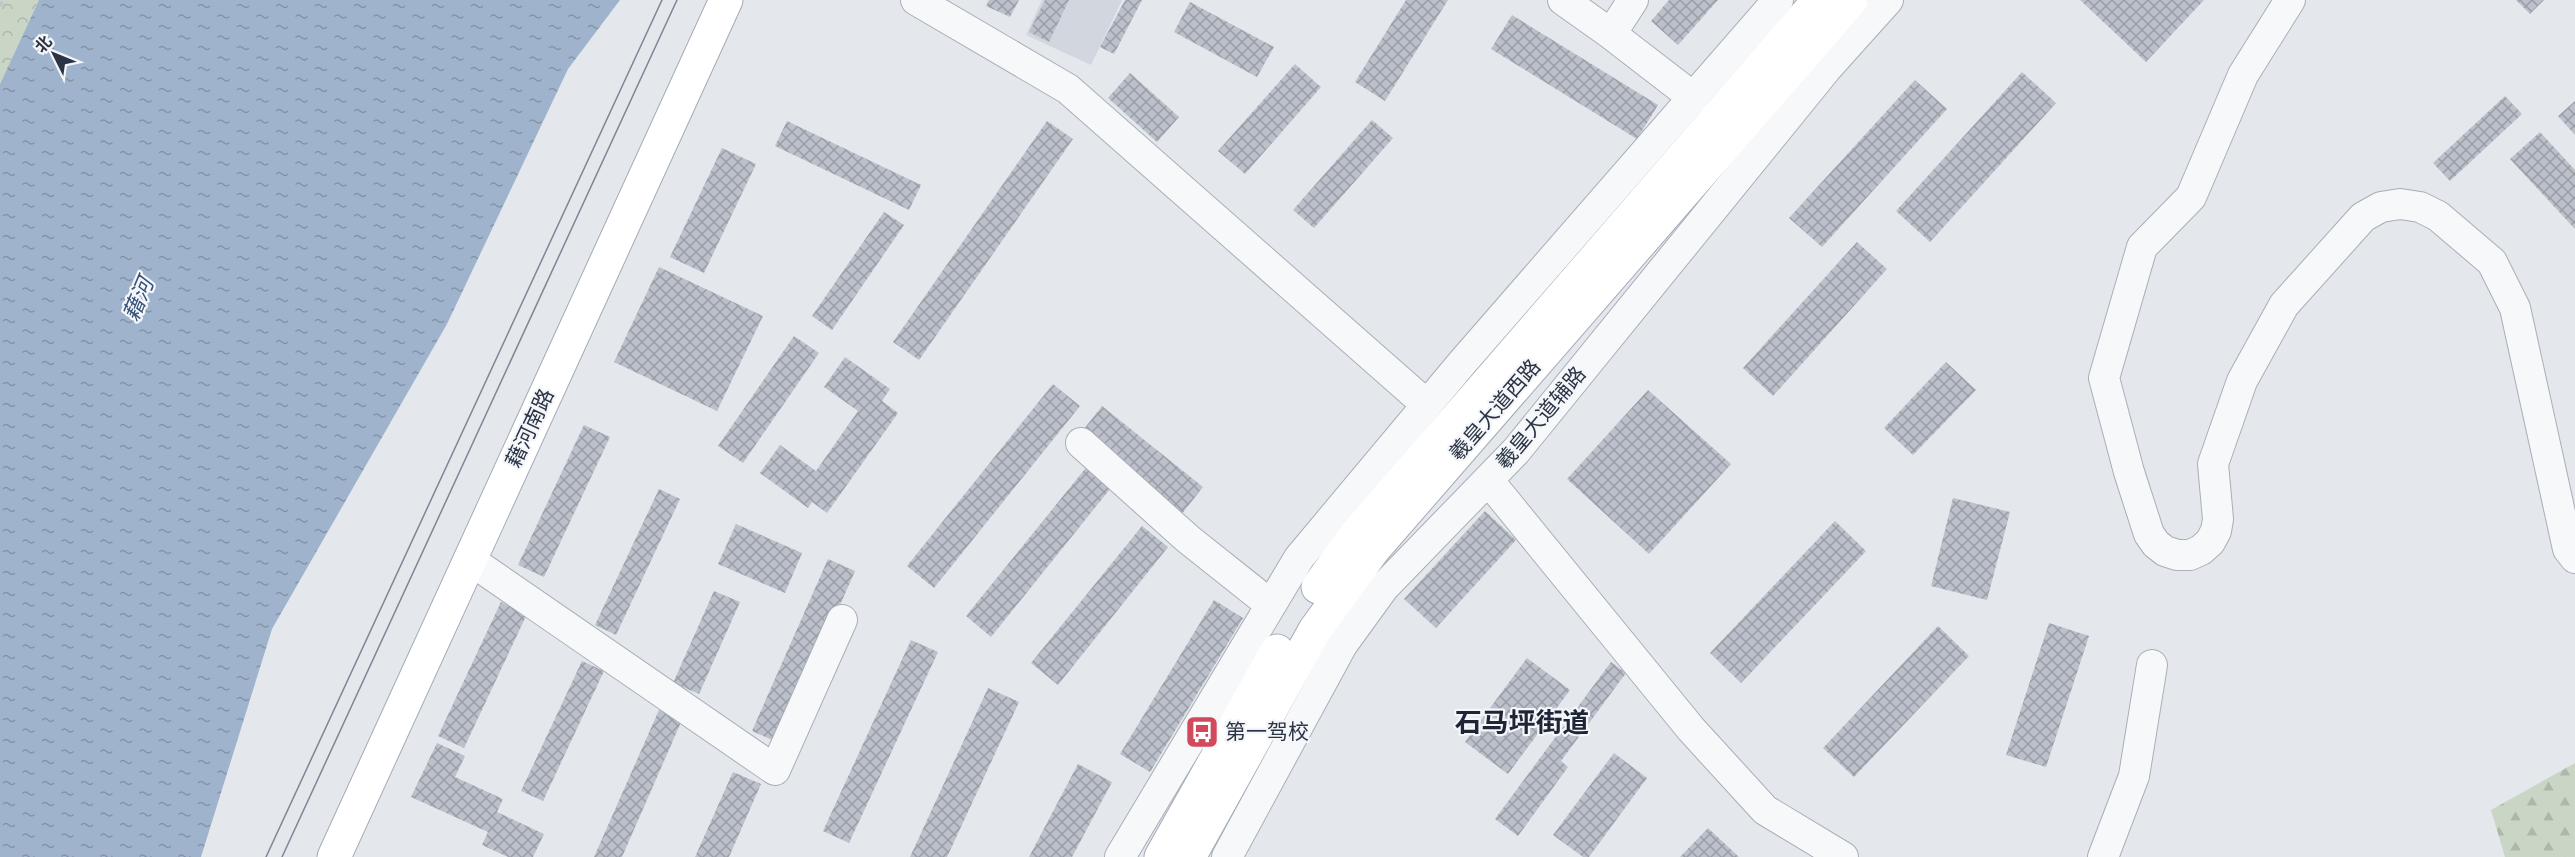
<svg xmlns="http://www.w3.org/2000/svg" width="2575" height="857" font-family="Signika,'Noto Sans SC',sans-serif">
<defs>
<pattern id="forest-firs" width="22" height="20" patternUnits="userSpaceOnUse" patternTransform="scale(1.5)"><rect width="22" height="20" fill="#c9d6c5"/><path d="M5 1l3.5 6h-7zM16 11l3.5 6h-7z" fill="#adb8ab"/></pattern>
<pattern id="park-crowns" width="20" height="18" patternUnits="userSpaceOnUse" patternTransform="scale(1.5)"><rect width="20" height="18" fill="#c9d6c5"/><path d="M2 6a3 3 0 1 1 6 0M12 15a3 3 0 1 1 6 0" fill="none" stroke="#adb8ab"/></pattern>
<pattern id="water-ripples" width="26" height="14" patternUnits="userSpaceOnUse" patternTransform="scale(1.5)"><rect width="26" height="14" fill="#9fb4cc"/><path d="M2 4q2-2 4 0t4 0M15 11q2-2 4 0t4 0" fill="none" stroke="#8293a7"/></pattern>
<pattern id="building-cross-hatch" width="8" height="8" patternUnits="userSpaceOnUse" patternTransform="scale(1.5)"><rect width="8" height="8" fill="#bbc0ca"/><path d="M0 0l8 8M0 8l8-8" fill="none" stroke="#989da6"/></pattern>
</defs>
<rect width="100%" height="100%" fill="#e4e7ec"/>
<path fill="#d2d6de" d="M1042,0H1122L1091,65L1026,35Z"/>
<path fill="url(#forest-firs)" d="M2575,763V857H2505L2491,810Z"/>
<path fill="url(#park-crowns)" d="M0,0H39L0,84Z"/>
<path fill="url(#water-ripples)" d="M39,0H620L568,69L447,324L272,629L201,857H0V84Z"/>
<path fill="url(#building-cross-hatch)" d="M989,0H1019L1010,17L986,6Z
M1045,0H1069L1049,42L1029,32Z
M1125,0H1142L1114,54L1100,47Z
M1406,0H1448L1385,101L1355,82Z
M1669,0H1718L1678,45L1651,21Z
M2080,0H2204L2146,62Z
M2516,0H2544L2530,14Z
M1190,2L1274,47L1257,77L1174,32Z
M1512,15L1658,105L1637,139L1491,49Z
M1295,64L1321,87L1245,174L1218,151Z
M2022,72L2056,103L1930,242L1896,211Z
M1130,73L1179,117L1157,142L1108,98Z
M1915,80L1947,109L1822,247L1789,218Z
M2505,96L2522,114L2450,181L2433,163Z
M2575,101V135L2558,116Z
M1372,120L1393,138L1314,228L1293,210Z
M787,121L921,185L909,210L775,146Z
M1047,121L1073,139L919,360L893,342Z
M2540,132L2575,170V229L2510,159Z
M722,148L756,164L704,273L670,257Z
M884,212L904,225L832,330L812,316Z
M1857,242L1887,269L1773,396L1743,368Z
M659,267L763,316L717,411L614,362Z
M794,336L819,353L743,463L718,446Z
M845,357L890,389L882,401L898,413L827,513L812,502L808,508L760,473L780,445L816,471L858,411L824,387Z
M1946,362L1976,390L1913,455L1884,428Z
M1053,384L1080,406L934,588L907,566Z
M1648,390L1731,464L1649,554L1567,479Z
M1102,406L1203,487L1181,515L1080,434Z
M584,425L610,437L544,577L518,565Z
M1089,464L1114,484L991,637L966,616Z
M659,489L680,499L616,635L595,625Z
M1953,498L2010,512L1987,600L1931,586Z
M1485,511L1516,540L1436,628L1404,599Z
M1835,521L1866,551L1741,683L1710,653Z
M736,524L802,553L785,593L718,564Z
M1142,526L1168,547L1058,685L1031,663Z
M828,559L855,571L779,743L752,731Z
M714,591L740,602L699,694L673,683Z
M1214,600L1243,618L1150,772L1120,754Z
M501,602L527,614L464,748L438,736Z
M2049,623L2089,636L2046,767L2006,755Z
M1938,626L1969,656L1854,777L1823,748Z
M911,640L938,652L849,843L823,831Z
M1527,658L1570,690L1508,774L1465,742Z
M582,661L604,671L543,801L521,791Z
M1611,662L1626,673L1561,761L1568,767L1518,836L1495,819Z
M988,688L1019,702L947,857H910Z
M659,710L682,720L622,857H594Z
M437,743L465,756L455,777L503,799L497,812L544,834L533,857H508L482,845L488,832L411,797Z
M1614,753L1647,778L1589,857H1583L1553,835Z
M1078,764L1112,782L1072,857H1029Z
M733,772L761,784L729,857H695Z
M1708,828L1739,857H1680Z"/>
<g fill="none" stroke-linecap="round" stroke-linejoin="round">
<defs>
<path id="minor" d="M916,0L1068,89L1427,405
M1563,0L1611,34
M1633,0L1611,34L1694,98
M2290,0L2243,75L2191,197L2142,247L2104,378L2129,472L2149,534L2156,544L2165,551L2177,555H2190L2201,550L2210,542L2216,531L2218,519L2213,464L2242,381L2284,305L2363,217L2381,207L2400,204L2420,207L2438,216L2492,262L2515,308L2568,549L2575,558
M1081,443L1188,539L1271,605
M1488,480L1691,729L1765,810L1843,857
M470,560L775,770L842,620
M1120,857L1299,558L1462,363L1778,0
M1227,857L1342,645L1384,587L1516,451L1827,68L1888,0
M2103,857L2134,776L2152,665"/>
<path id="major" d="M1318,587L1355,536L1819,0
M334,857L726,0
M1161,857L1277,651
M1189,857L1315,630L1373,550L1851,0"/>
</defs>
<use href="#minor" stroke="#a9aeb7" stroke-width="32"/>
<use href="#major" stroke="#a3abb8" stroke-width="35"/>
<path stroke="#c2c5cb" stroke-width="4" stroke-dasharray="4.5 4.5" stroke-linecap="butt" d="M0,6L3,0"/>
<use href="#minor" stroke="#f7f8fa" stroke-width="30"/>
<use href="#major" stroke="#fff" stroke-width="33"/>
<path stroke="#7d8696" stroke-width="1.5" d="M266,857L662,0
M282,857L677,0"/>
</g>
<defs>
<symbol id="bus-square" viewBox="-11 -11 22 22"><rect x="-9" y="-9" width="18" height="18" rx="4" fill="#d1495b" stroke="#f4f6f9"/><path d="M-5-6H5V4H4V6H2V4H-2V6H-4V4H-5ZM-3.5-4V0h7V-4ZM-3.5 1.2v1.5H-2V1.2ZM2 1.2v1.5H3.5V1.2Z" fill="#fff"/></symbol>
</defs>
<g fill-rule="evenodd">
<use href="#bus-square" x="1183" y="713" width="38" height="38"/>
</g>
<g text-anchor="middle" stroke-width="4.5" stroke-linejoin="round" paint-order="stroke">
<g font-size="21" fill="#2b3445" stroke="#f4f6f9">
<text transform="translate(1495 410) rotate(-49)" y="7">羲皇大道西路</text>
<text transform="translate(1541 418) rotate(-50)" y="7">羲皇大道辅路</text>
<text transform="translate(530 428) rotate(-65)" y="7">藉河南路</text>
</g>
<g font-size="21" fill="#2b3445" stroke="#f4f6f9" text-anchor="start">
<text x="1225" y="739">第一驾校</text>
</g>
<g font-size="22" font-style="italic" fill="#34527a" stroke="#f4f6f9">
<text transform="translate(138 299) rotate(-67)" y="8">藉河</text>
</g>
<g font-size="27" font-weight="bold" fill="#1d2536" stroke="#f4f6f9">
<text x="1522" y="732">石马坪街道</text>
</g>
</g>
<g transform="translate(54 54) rotate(313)" stroke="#f4f6f9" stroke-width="4.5" paint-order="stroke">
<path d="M0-4.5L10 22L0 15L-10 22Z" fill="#2b3445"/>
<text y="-9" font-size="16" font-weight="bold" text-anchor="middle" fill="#2b3445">北</text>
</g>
</svg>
